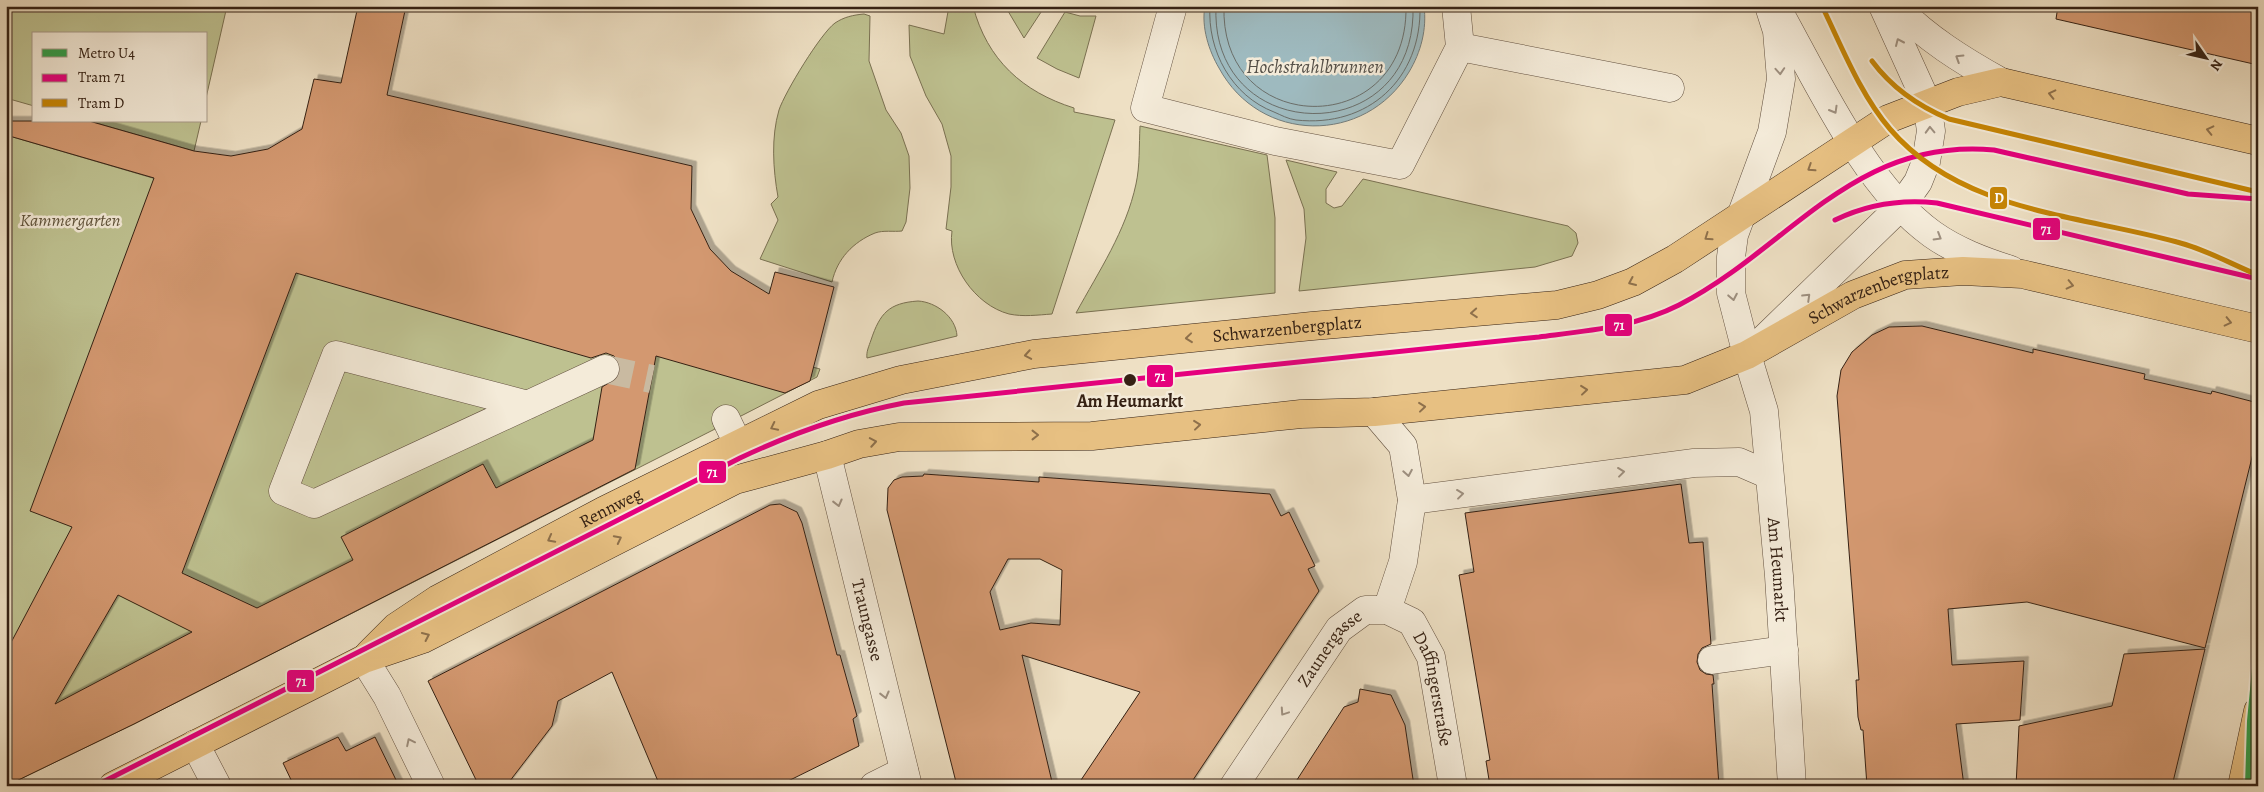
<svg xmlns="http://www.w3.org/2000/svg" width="2264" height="792" font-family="Alegreya,serif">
<defs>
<filter id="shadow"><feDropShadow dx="4.5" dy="-4.5" stdDeviation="0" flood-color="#0004"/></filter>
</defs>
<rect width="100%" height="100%" fill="#eee0c4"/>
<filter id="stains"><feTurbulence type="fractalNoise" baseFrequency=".004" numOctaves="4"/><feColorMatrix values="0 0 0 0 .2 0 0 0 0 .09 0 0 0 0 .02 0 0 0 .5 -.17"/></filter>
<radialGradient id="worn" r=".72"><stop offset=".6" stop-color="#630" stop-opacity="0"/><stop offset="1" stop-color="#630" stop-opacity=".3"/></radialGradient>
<path fill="#bec190" stroke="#7a7152" d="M6,6H227L206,98V34H34V106L6,98Z
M949,6H973C987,60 1023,92 1074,108V112L1115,120L1052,314C1038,315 1023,317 1009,314C975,305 947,265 952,231L946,229L951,187V156L942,124L926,96L910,56L909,25L944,34Z
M1005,6H1045L1024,38Z
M1065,12L1080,16H1096L1079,78L1057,69L1037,58Z
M864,14L870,16L869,61L886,110L901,133L909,156L910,188L906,222L902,231C894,232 883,230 875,233C853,242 837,259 832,282L760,259L778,220L771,204L778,197C773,169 771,137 779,110C785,92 821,33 835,23C844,17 853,15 864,14Z
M89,121H201L194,151Z
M1140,126L1267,155L1275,218V293L1076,313C1099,271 1126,231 1136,184C1140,166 1139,145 1140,126Z
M6,135L661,327L820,369L817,377L739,417L726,419L714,426L715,429L134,724L6,786Z
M1286,160L1337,172L1326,189V203L1334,208L1342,206L1363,179L1568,226L1576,233L1578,243L1572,256L1535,267L1299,291L1306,238L1304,209Z
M918,301C936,302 956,317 957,336L867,358C866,352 869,346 871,340C880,313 889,303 918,301Z"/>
<path fill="#9ebabf" stroke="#747d7b" d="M1205,6H1424C1427,29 1421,52 1409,72C1365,145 1260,144 1219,68C1209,51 1201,27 1205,6Z"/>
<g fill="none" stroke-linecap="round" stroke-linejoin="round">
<path stroke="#6a6e6a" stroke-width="1" d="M1210,6C1207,51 1232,96 1274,112C1281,115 1288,119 1296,120C1368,128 1422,79 1420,6
M1216,6C1209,148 1418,151 1413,6
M1224,6C1219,139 1409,141 1406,6"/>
</g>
<path fill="#d3986f" stroke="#352114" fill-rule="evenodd" filter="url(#shadow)" d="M358,6H406L387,95L692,166L691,209L710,249L731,271L769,294L775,272L834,287L810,381L785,393L656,356L635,469L134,724L6,786V652L72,527L30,511L154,178L6,135V121H89L194,151L231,156L268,149L302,129L314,79L341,83ZM296,273L591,358L606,353L614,356L619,363L620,371L617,378L602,387L593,440L496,488L483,464L341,537L353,560L257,608L182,573ZM118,595L192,632L55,704Z
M2058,6H2258V65L2056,19Z
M1922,326L2033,353V349L2145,374L2144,379L2211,394L2212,391L2258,403V433L2205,648L2027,602L1948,609L1952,665L2024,661L2020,720L1956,724L1964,786H1867L1863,730H1861L1858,717L1856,680H1859L1837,396L1841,370L1852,352L1872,335L1889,327Z
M924,474L1039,482V477L1270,494L1281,516L1289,512L1315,566L1308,569L1319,591L1189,786H1077L1140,692L1022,655L1053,786H957L887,510L888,488L894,480L902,477L923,476ZM1008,559H1040L1062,570L1060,625L1031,623L1000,630L990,592Z
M1681,484L1689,543L1703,542L1711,644L1702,648L1698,654L1697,662L1700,670L1706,674L1713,675L1714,684H1712L1719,786H1490L1486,761L1490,760L1459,575L1474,572L1465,513Z
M780,504L797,512L802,523L837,655H840L857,716L853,719L859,746L778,786H660L612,672L558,701L552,726L506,786H479L428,681L770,505Z
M2205,649L2172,786H2016L2019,726L2112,706L2124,654Z
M1360,689L1391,695L1405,725L1414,786H1293L1344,707L1358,702Z
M338,737L346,751L375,737L399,786H294L283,763Z"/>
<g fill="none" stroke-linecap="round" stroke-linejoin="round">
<path stroke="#c9baa1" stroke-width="28" stroke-dasharray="28 14" stroke-linecap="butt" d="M605,369L652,379"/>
<defs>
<g id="minor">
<path d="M1173,6L1145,108L1275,141L1400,165L1460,47L1456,6"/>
<path id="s1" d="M1769,6L1777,31L1781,79L1772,132L1734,235L1731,257V293L1747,355L1764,411L1779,576L1792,786"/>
<path d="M1895,6C1926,38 1963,61 2001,82"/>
<path d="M1779,12C1818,82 1866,187 1932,234C1956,251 1983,261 2011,270"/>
<path d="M1460,47L1670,88"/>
<path d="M1761,342L1901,206L1918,182L1926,162L1931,131L1927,103L1883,6"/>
<path d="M528,405L336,355L283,491L314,504L605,369"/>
<path d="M1374,412L1403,446L1412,500L1403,562L1387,610"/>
<path d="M726,419L738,444"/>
<path id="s2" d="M827,455L908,786"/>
<path d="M1412,500L1694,463L1739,462L1769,475"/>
<path d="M364,659L387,696L431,786"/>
<path d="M1712,660L1784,650"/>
<path d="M195,744L217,786"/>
<path d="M874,786L904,771"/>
<path id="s3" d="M1234,786L1339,629L1365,610H1387L1412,622L1431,657L1453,786"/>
</g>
<g id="major">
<path id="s4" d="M369,654L396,627L438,599L603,511L818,405L901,380L1034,354L1312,326L1557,305L1598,295L1633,282L1675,259L1888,119L1958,92L2001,82L2258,141"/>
<path id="s5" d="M113,786L364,659L423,639L735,480L827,455L859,444L899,437L1092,436L1301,414L1374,412L1685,380L1747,355L1853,295L1905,275L1963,271L2022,274L2258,329"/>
<path d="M2242,786L2258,711"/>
</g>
</defs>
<use href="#minor" stroke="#635140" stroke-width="29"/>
<use href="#major" stroke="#352114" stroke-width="29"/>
<use href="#minor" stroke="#f4ebd9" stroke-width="28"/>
<use href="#major" stroke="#e7c082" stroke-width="28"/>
<defs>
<path id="tram-1" d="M1835,220C1868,204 1901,199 1937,203L2258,279
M95,786L740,458C793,433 846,414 904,403L1539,337C1586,331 1636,327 1679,305C1790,248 1853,137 1994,150L2188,194L2258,199"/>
<path id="tram-2" d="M1822,6C1842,47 1860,94 1890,129C1961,212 2079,215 2177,242C2205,249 2231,264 2258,275
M1872,61C1892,88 1918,106 1949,119L2258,192"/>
</defs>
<use href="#tram-1" stroke="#f4ebd9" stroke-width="9"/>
<use href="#tram-2" stroke="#f4ebd9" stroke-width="9"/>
<use href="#tram-1" stroke="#e5007d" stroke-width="5"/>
<use href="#tram-2" stroke="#c68505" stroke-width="5"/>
<defs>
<path id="metro-1" d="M2248,786L2250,721L2258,637"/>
</defs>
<use href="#metro-1" stroke="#f4ebd9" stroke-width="10"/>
<use href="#metro-1" stroke="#319f49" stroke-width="6"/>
</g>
<defs><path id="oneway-chevron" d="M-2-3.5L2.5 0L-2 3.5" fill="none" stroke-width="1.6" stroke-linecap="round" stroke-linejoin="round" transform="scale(1.25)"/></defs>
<g stroke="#9e9080">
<use href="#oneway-chevron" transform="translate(1899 42) rotate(-114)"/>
<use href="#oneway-chevron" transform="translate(1959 58) rotate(-148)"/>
<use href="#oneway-chevron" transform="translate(1780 71) rotate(86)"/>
<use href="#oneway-chevron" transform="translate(1834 110) rotate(60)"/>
<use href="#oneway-chevron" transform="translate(1930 130) rotate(-92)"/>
<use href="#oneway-chevron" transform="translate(1938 237) rotate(31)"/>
<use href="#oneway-chevron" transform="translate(1733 297) rotate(79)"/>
<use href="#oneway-chevron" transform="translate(1807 297) rotate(-44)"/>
<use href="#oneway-chevron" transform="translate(1621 472) rotate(-7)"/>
<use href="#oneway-chevron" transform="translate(1408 473) rotate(80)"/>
<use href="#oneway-chevron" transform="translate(1460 494) rotate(-7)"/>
<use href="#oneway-chevron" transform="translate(838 503) rotate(76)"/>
<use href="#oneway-chevron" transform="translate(885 695) rotate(76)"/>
<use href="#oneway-chevron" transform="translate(1284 712) rotate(124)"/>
<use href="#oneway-chevron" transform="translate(410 742) rotate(-116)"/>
</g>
<g stroke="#8e704b">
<use href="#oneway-chevron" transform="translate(2052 94) rotate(-167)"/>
<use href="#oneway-chevron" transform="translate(2210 130) rotate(-167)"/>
<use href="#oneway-chevron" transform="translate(1811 168) rotate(147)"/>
<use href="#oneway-chevron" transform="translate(1708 237) rotate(145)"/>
<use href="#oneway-chevron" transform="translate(1632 282) rotate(156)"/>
<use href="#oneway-chevron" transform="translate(2070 285) rotate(13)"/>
<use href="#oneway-chevron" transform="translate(1474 313) rotate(176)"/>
<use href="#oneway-chevron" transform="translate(2228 322) rotate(13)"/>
<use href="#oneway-chevron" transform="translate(1189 338) rotate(174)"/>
<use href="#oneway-chevron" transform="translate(1028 355) rotate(170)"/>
<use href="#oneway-chevron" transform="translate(1584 390) rotate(-6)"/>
<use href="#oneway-chevron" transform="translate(1422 407) rotate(-6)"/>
<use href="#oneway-chevron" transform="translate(1197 425) rotate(-6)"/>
<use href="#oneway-chevron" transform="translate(774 427) rotate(154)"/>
<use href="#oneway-chevron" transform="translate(1035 435)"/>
<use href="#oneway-chevron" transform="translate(873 442) rotate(-10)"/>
<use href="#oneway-chevron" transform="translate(551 539) rotate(152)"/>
<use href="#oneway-chevron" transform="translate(618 539) rotate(-27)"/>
<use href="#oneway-chevron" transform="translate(426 636) rotate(-25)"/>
</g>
<circle fill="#352114" stroke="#f4ebd9" stroke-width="2" cx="1130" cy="380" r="7"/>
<g text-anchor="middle" stroke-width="5" stroke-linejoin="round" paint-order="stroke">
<g font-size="18" font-style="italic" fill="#5e5139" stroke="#f4ebd9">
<text x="70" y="226">Kammergarten</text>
</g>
<g font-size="18" fill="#352114" stroke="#f4ebd9">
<text dy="6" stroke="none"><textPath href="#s5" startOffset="1866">Schwarzenbergplatz</textPath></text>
<text dy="6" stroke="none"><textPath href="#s4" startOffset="992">Schwarzenbergplatz</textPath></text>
<text dy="6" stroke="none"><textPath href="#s4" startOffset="284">Rennweg</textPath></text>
<text dy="6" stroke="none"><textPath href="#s1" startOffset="578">Am Heumarkt</textPath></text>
<text dy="6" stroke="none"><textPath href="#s2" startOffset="170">Traungasse</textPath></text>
<text dy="6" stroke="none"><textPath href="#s3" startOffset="168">Zaunergasse</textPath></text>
<text dy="6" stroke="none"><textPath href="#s3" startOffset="342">Daffingerstraße</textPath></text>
</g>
<g font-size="18" font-weight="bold" fill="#352114" stroke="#f4ebd9">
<text x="1130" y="407">Am Heumarkt</text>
</g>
<g font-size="19" font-style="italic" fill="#544f47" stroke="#f4ebd9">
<text x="1315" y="73">Hochstrahlbrunnen</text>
</g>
</g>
<g stroke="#f4ebd9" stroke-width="2">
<rect x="1989" y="186" width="19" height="24" rx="5" fill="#c68505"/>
<rect x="2032" y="217" width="29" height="24" rx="5" fill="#e5007d"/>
<rect x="1604" y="313" width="29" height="24" rx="5" fill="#e5007d"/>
<rect x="1146" y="364" width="28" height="24" rx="5" fill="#e5007d"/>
<rect x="698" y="460" width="29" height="24" rx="5" fill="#e5007d"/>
<rect x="286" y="669" width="29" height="24" rx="5" fill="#e5007d"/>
</g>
<g font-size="14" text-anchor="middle" font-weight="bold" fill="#fff">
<text x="1999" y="203">D</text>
<text x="2046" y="234">71</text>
<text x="1619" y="330">71</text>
<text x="1160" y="381">71</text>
<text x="712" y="477">71</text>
<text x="301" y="686">71</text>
</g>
<rect width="2264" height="792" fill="none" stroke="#eee0c4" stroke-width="25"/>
<rect x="8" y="8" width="2249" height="777" fill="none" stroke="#352114" stroke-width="2.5"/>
<rect x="12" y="12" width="2239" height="767" fill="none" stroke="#352114"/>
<rect x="32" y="32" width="175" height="90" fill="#f4ebd9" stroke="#a89a8a"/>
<rect x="42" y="49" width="25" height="8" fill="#319f49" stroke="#a89a8a"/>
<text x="78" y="58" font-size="15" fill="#352114">Metro U4</text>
<rect x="42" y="74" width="25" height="8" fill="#e5007d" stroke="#a89a8a"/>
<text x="78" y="82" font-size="15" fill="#352114">Tram 71</text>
<rect x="42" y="99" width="25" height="8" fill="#c68505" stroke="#a89a8a"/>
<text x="78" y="108" font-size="15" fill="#352114">Tram D</text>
<g transform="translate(2206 58) rotate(124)" stroke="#f4ebd9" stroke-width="4" paint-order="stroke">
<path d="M0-4L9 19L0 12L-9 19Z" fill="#352114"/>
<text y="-8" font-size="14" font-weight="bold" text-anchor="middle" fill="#352114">N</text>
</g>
<rect width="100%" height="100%" filter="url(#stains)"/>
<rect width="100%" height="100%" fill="url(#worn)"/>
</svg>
